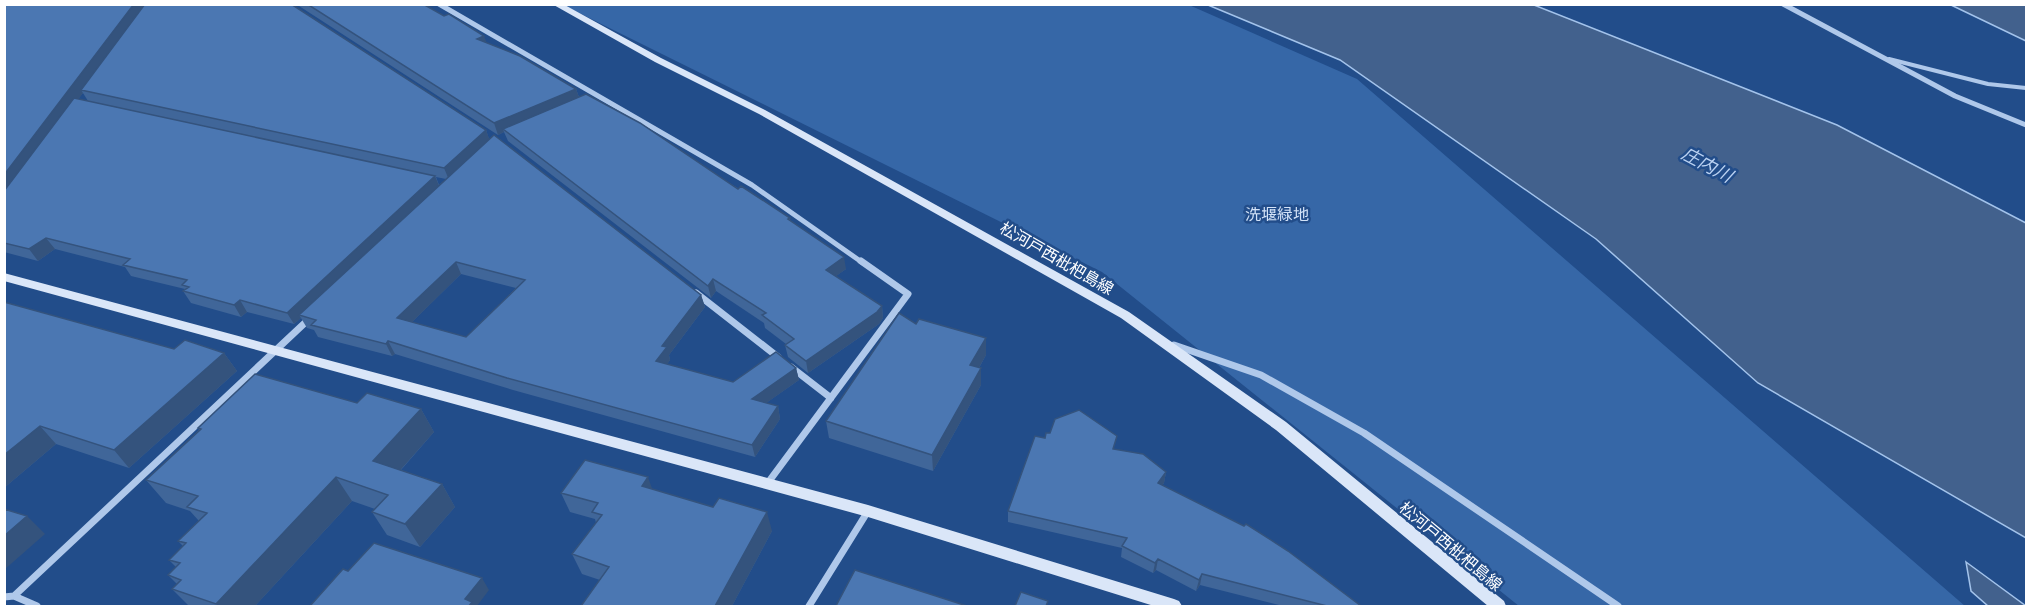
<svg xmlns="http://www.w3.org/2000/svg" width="2031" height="611" font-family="'IBM Plex Sans','Noto Sans JP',sans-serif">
<rect width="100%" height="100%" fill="#224d8a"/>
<path fill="#3667a7" d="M563,5H1189L1357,79L1965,606H1519L1102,272Z"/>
<path fill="#42618d" stroke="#a3c3eb" stroke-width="1.5" d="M1208,5H1534L1837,125L2026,223V538L1758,383L1596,239L1340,60Z
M1951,5H2026V41Z
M1966,562L2026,606H1988L1971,591Z"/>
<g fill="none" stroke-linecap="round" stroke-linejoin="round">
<path stroke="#afc8ea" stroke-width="4" d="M1889,59L1988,84L2026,88"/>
<path stroke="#afc8ea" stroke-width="5" d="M439,4L752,185L863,263
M1783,4L1955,96L2026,125"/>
<path stroke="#afc8ea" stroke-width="7" d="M696,293L778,357
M1174,345L1261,375L1364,433L1618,606
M791,367L831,398
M767,484L908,294L861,261
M14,596L309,319
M4,597L14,596L37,606
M809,606L868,511"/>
<path fill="#dae6f8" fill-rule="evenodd" d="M552,4H563L661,58L765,110L1129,312L1286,422L1504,601L1506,606H1488L1276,430L1121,318L759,114L655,62Z
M4,273L868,505L1174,599L1179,601L1182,606H1154L868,517L4,281Z"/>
</g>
<path fill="#406699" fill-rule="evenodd" d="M4,4L486,130L489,139L701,295L705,307L669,355L670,360L667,364L733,382L796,368L799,380L766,403L778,406L780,419L755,457L513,390L395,354L392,356L318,337L314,330L307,328L301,318L294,324L247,312L241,317L191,303L183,291L185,289L131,276L125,267L55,249L38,261L4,252ZM83,93L88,101L341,156L78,99ZM436,177L446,179L439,185ZM461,274L516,288L466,337L412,322Z
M296,4H423L487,43L576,89L579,97L790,218V221L846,269L836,276L882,306L883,318L879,324L808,373L788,357L785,345L786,344L765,328L764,323L716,291L711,298L508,141L504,132L498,135Z
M4,302L174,349L224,353L237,371L129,468L56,444L4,488Z
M986,338V355L979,368H981V385L933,471L829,438L826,421Z
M357,403L421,409L434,432L401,470L442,484L455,507L420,547L387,535L372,512L375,509L352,501L255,606H189L172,589L177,584L168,575L176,567L169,560L183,546L178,541L199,521L190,511L166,503L146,480L199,430L198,428Z
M1045,438L1115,449L1166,472L1164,483L1162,486L1361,606H1283L1200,585L1196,591L1156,570L1153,573L1121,557L1122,548L1008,522V511Z
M653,489L772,531L732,606H581L600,580L582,574L572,554L596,523L595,519L570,512L561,493Z"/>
<path fill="#34537d" d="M134,4H148L81,90L83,93L4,198V175Z
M484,36L488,46L477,39Z
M576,89L580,100L503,129L504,132L498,135L494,123Z
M486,130L490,141L449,180L444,168Z
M435,176L440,188L299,315L301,318L294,324L287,313Z
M46,238L55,249L38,261L29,249Z
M844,257L846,269L828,282L826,270Z
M456,262L461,274L404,330L397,318Z
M713,279L716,291L711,298L708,286Z
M701,295L705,307L669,355L670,360L660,374L656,361L662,346Z
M240,300L247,312L241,317L234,305Z
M882,306L883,318L879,324L808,373L806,361Z
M986,338V355L971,382L970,365Z
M388,341L395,354L392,356L386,344Z
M224,353L237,371L129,468L114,450Z
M796,368L799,380L755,411L752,399Z
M981,368V385L933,471L932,455Z
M778,406L780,419L755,457L752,445Z
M421,409L434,432L388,484L373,461Z
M40,426L56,444L4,488V455Z
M1166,472L1164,483L1156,495L1158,483Z
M336,477L352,501L255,606H218L216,604Z
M648,477L655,497L642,486Z
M442,484L455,507L420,547L405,524Z
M767,512L772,531L732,606H715Z
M27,516L45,534L4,570V536Z
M1158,559L1156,570L1153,573L1155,563Z
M1202,574L1200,585L1196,591L1199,580Z
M482,578L489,590L477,606H469L465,599Z"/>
<path fill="#4b77b2" stroke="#34537d" stroke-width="1.5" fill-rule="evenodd" d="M4,4H134L4,175Z
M145,4H291L486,130L444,168L81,90Z
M307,4H423L444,16L449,14L484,36L477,39L520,56L576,89L494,123Z
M586,94L640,123L738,189L741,186L790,218L788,219L844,257L826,270L882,306L877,312L806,361L785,345L794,339L762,315L766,313L713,279L708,286L503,129Z
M74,98L435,176L287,313L240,300L234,305L183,291L189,287L182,285L187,280L123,265L130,259L46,238L29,249L4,243V191Z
M494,135L701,295L662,346L667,347L656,361L733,382L776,352L796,368L752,399L778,406L752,445L507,378L388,341L386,344L311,325L316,320L299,315ZM456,262L525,280L466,337L397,318Z
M4,302L174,349L185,340L224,353L114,450L40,426L4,455Z
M899,313L916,324L919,319L986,338L970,365L981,368L932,455L826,421Z
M255,374L357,403L367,393L421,409L373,461L442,484L405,524L372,512L388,495L336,477L216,604L172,589L181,580L168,575L180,563L169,560L186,543L178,541L207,513L187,507L198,496L146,480L201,429L198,428Z
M1079,410L1117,436L1113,449L1143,454L1166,472L1158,483L1244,526L1246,524L1288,551L1361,606H1327L1202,574L1199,580L1158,559L1155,563L1122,546L1127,538L1008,511L1035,436L1045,438L1046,433H1050L1055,419Z
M585,460L648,477L642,486L713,507L719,498L767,512L715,606H581L609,567L572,554L602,515L592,512L598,503L561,493Z
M4,509L27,516L4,536Z
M374,543L482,578L465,599L472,602L469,606H310L343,569L348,571Z
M855,570L967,606H836Z
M1021,592L1048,601L1046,606H1015Z"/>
<g text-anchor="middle" stroke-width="5" stroke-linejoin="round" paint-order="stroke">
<g font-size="16" fill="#d3e3f8" stroke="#224d8a">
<text x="1277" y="220">洗堰緑地</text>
</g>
<g font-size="16" fill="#fff" stroke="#224d8a">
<text transform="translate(1057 258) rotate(30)" y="6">松河戸西枇杷島線</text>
<text transform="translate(1451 546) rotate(40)" y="6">松河戸西枇杷島線</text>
</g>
<g font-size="18" font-style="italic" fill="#bbd2f2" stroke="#224d8a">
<text transform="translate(1707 165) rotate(28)" y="6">庄内川</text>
</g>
</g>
<rect width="2031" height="611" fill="none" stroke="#ffffff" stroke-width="12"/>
</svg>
